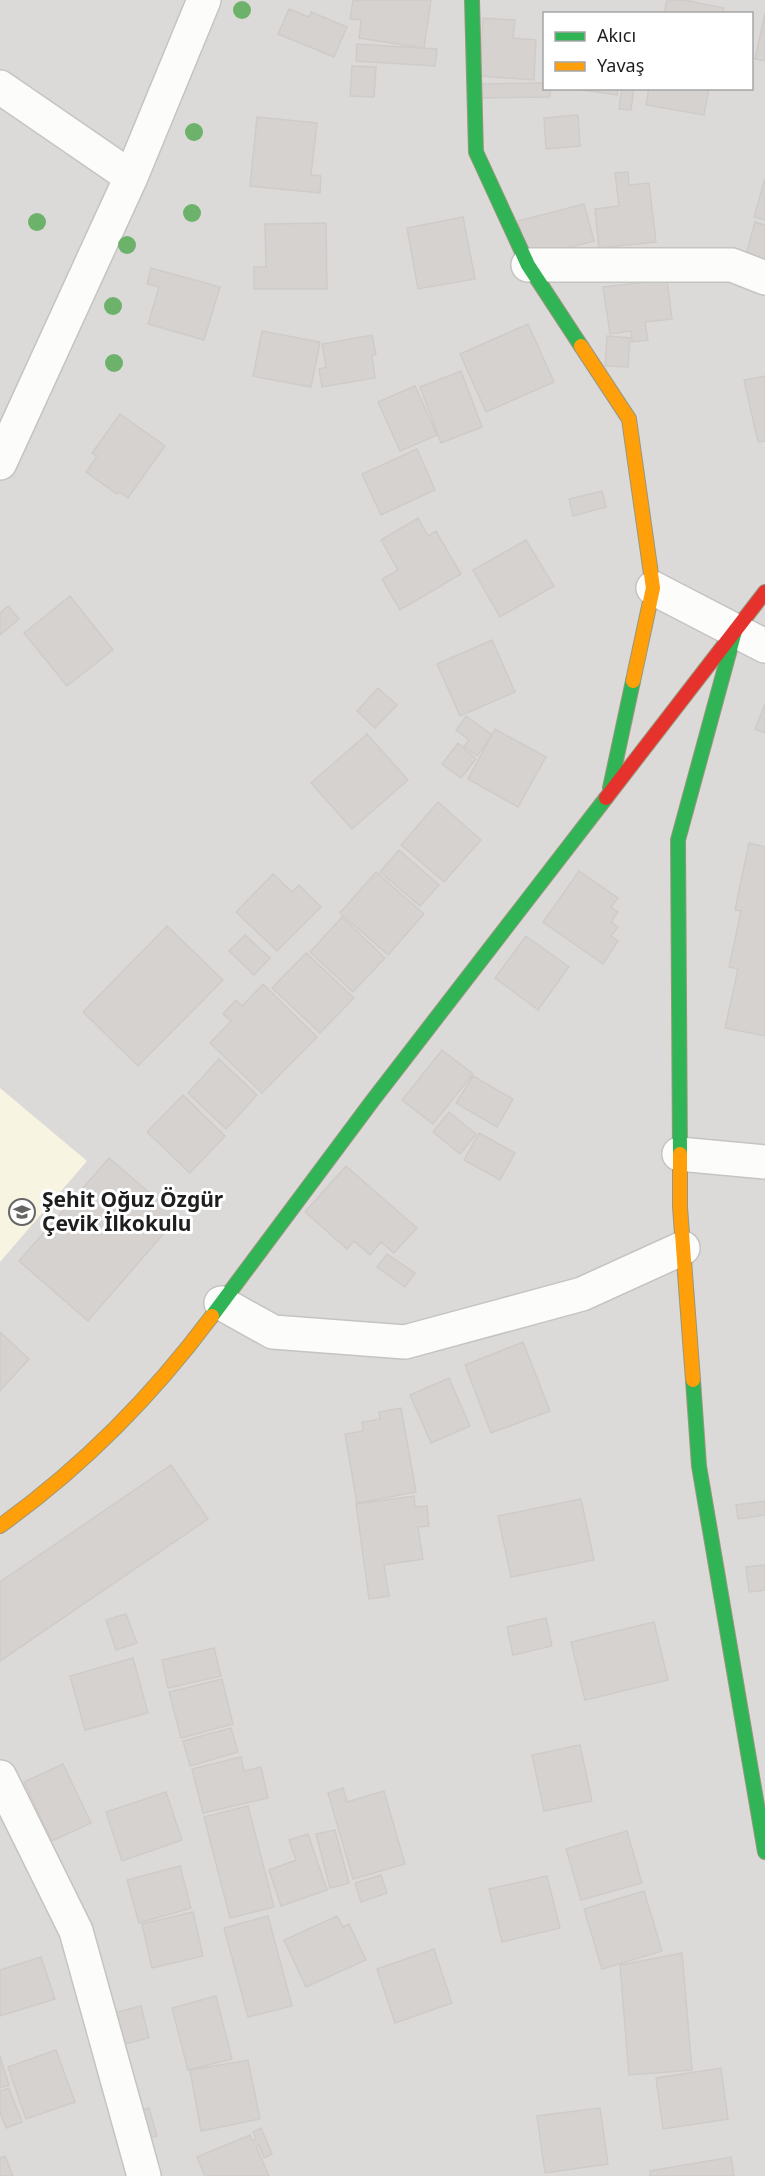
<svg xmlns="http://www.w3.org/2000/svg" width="765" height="2176" font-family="'Noto Sans',sans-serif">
<rect width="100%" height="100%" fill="#edeae7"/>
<path fill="#dcdad8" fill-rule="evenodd" d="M0,0H765V2176H0ZM544,14H752V88H544Z"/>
<path fill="#f7f4e2" d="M0,1088L87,1161L0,1262Z"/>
<path fill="#d5d2d0" stroke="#d0cbc8" stroke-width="1.5" d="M365,0H431L424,48L359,38L361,20L350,19L353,1Z
M667,0H684L724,8L722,14H664Z
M289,9L309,17L311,12L347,27L334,57L278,34Z
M765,13V61L755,59Z
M483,18L515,20L513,38L536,40L534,80L480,76Z
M357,44L437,49L435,66L356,61Z
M352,66L376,67L374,97L350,96Z
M544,83V88H550V97L481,98V84Z
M568,88H618L617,95Z
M622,88H634L631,110L619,109Z
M649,88H709L704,115L646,105Z
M578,115L580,146L546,149L544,118Z
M257,117L317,123L311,175L321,176L320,193L250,186Z
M628,172L629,185L649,183L656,242L599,248L595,209L619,206L615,173Z
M765,178V220L754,217Z
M584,204L594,241L527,258L518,221Z
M463,217L475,279L418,289L407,228Z
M755,222L765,225V260L746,255Z
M326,223L327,289H254V267H266L265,224Z
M151,268L220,287L204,340L148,324L159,287L147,284Z
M667,280L672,319L645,322L648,340L632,342L631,331L610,334L603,287Z
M528,324L554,382L486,412L460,354Z
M262,331L320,342L311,387L253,376Z
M372,335L376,355H372L375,378L322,387L319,369L326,367L322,344Z
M607,336L630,338L628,367L605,366Z
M461,371L482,427L441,443L420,387Z
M765,376V441L758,442L744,380Z
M415,386L437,435L400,451L378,402Z
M120,414L165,446L128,498L119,492L117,494L86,472L97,456L92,453Z
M417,449L435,490L381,515L362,474Z
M602,491L606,507L573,516L569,499Z
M418,518L428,536L436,531L461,574L400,610L382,579L398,570L381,540Z
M526,540L554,586L500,617L473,570Z
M70,596L113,650L67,686L24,633Z
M8,606L19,619L0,635V613Z
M492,640L515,692L460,716L437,664Z
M378,688L397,705L375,728L357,711Z
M765,704V733L755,729Z
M466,716L492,735L477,756L464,746L469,740L456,730Z
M495,729L546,757L518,807L468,779Z
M367,734L408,780L352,829L311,783Z
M458,743L476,759L461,778L442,764Z
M438,802L481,840L444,882L401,845Z
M749,843L765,847V1036L725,1028L738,969L729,967L741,911L735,910Z
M399,850L439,885L420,906L380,872Z
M579,871L618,898L611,907L618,912L611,922L618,927L611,936L618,941L603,964L543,922Z
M376,872L424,914L388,955L340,913Z
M273,874L292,892L299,885L321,907L277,951L236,912Z
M342,917L385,958L353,992L310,952Z
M167,926L223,980L138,1066L83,1012Z
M245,935L270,958L254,975L229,951Z
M526,936L569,967L538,1010L495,978Z
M306,953L354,998L320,1033L272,988Z
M263,984L317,1037L262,1093L210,1043L231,1021L223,1014L236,1000L242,1006Z
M442,1050L473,1074L433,1124L402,1100Z
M219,1059L257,1095L226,1129L188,1093Z
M473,1076L513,1099L497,1127L456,1103Z
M183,1095L225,1136L190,1173L147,1132Z
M449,1112L476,1134L460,1154L433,1132Z
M479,1133L515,1153L500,1180L464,1160Z
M109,1158L178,1217L88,1321L19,1261Z
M346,1166L417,1228L394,1253L381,1242L370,1255L354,1241L347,1249L305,1212Z
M387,1254L415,1273L405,1287L377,1267Z
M0,1332L29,1359L0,1391Z
M523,1342L550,1411L491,1433L465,1365Z
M449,1378L470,1426L431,1443L410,1395Z
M401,1408L416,1492L357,1503L345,1434L363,1431L362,1422L380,1419L379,1412Z
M171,1465L208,1519L0,1661V1582Z
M414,1496L415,1507L427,1506L429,1526L418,1527L423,1559L384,1565L389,1596L369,1599L356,1504Z
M581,1499L594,1560L511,1577L498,1516Z
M765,1501V1515L738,1519L736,1505Z
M765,1565V1590L749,1592L746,1567Z
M126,1614L137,1643L116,1650L106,1620Z
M546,1618L552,1646L513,1655L507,1627Z
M654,1622L668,1680L585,1700L571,1642Z
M214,1648L221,1676L168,1688L162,1660Z
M133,1658L148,1713L85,1730L70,1676Z
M222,1679L233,1724L181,1738L169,1692Z
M231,1728L238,1752L190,1766L183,1741Z
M580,1745L592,1801L544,1811L532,1755Z
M241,1757L244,1771L261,1767L268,1798L203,1813L192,1769Z
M63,1764L91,1823L52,1841L24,1782Z
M343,1788L347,1802L384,1791L405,1864L353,1879L328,1793Z
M166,1792L182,1840L122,1861L106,1812Z
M248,1806L274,1907L230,1918L204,1817Z
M335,1830L349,1883L330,1888L316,1834Z
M627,1831L642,1883L581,1900L566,1849Z
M308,1834L327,1890L281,1906L269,1870L296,1860L289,1840Z
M180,1866L191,1908L139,1923L127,1880Z
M381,1875L387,1893L361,1902L355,1883Z
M547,1876L560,1928L502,1942L489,1889Z
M644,1891L662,1951L602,1969L584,1909Z
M193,1912L203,1956L152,1968L142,1924Z
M268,1916L292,2006L248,2017L224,1928Z
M337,1916L343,1927L349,1924L366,1960L306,1987L284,1940Z
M434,1949L452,2003L395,2023L377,1969Z
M682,1953L692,2070L629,2075L620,1965Z
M41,1957L55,1999L0,2016V1970Z
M216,1996L232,2059L188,2070L172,2008Z
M141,2006L149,2038L117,2046L109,2014Z
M56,2050L75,2102L26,2119L8,2067Z
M0,2056L9,2085L0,2088Z
M248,2060L260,2119L201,2131L190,2070Z
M721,2068L728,2119L663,2129L656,2078Z
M9,2088L22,2122L6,2128L0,2112V2091Z
M149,2108L157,2136L136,2141L129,2114Z
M600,2108L608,2164L545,2173L537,2116Z
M261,2128L272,2154L264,2158L259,2145L256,2146L269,2176H205L197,2157L250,2135L252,2141L256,2139L253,2132Z
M5,2156L13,2176H0V2158Z
M731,2157L734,2176H650V2171Z"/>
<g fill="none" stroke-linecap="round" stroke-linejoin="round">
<defs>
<path id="street" d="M0,87L131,177
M528,265H732L765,278
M0,463L131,177L204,0
M653,588L765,646
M679,1154L765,1162
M221,1303L273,1332L405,1342L582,1294L683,1248
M0,1777L76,1931L144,2176"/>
<path id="fast" d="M472,0L476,152L528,265L581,346
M610,788L633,681
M680,1154L678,840L735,631
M212,1316L373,1100L606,798
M693,1380L699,1466L765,1852"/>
<path id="slow" d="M581,346L629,419L653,588L633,681
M680,1154V1207L693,1380
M0,1526C81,1468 153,1395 212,1316"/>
<path id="jam" d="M606,798L765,592"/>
</defs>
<use href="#street" stroke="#c5c4c3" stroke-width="36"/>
<use href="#fast" stroke="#98977e" stroke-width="16"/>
<use href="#slow" stroke="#98977e" stroke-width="16"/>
<use href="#jam" stroke="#98977e" stroke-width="16"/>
<use href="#street" stroke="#fcfcfb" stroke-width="33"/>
<use href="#fast" stroke="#30b455" stroke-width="14"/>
<use href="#slow" stroke="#ff9f0a" stroke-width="14"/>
<use href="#jam" stroke="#e5322d" stroke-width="14"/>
</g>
<g fill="#6db26b">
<circle cx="242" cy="10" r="9"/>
<circle cx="194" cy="132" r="9"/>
<circle cx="192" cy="213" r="9"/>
<circle cx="37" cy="222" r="9"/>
<circle cx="127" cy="245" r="9"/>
<circle cx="113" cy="306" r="9"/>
<circle cx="114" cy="363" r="9"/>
</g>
<defs>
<symbol id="school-ring" viewBox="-11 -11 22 22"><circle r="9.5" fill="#fff" stroke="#666564" stroke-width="1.5"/><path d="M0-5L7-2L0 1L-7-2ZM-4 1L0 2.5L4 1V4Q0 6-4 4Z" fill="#666564"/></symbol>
</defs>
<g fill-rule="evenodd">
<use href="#school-ring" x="7" y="1197" width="30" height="30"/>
</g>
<g text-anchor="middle" stroke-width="6" stroke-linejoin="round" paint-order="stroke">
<g font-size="21" font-weight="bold" fill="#1e1e1e" stroke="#fff" text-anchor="start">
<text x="42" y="1207">Şehit Oğuz Özgür<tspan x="42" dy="24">Çevik İlkokulu</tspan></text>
</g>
</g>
<rect x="543" y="12" width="210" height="78" fill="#ffffff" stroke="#a5a5a5" stroke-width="1.5"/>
<rect x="555" y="32" width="30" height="9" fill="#30b455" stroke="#a5a5a5" stroke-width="1.5"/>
<text x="597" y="42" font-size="18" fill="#1e1e1e">Akıcı</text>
<rect x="555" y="62" width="30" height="9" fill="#ff9f0a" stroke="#a5a5a5" stroke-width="1.5"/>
<text x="597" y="72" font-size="18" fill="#1e1e1e">Yavaş</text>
</svg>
